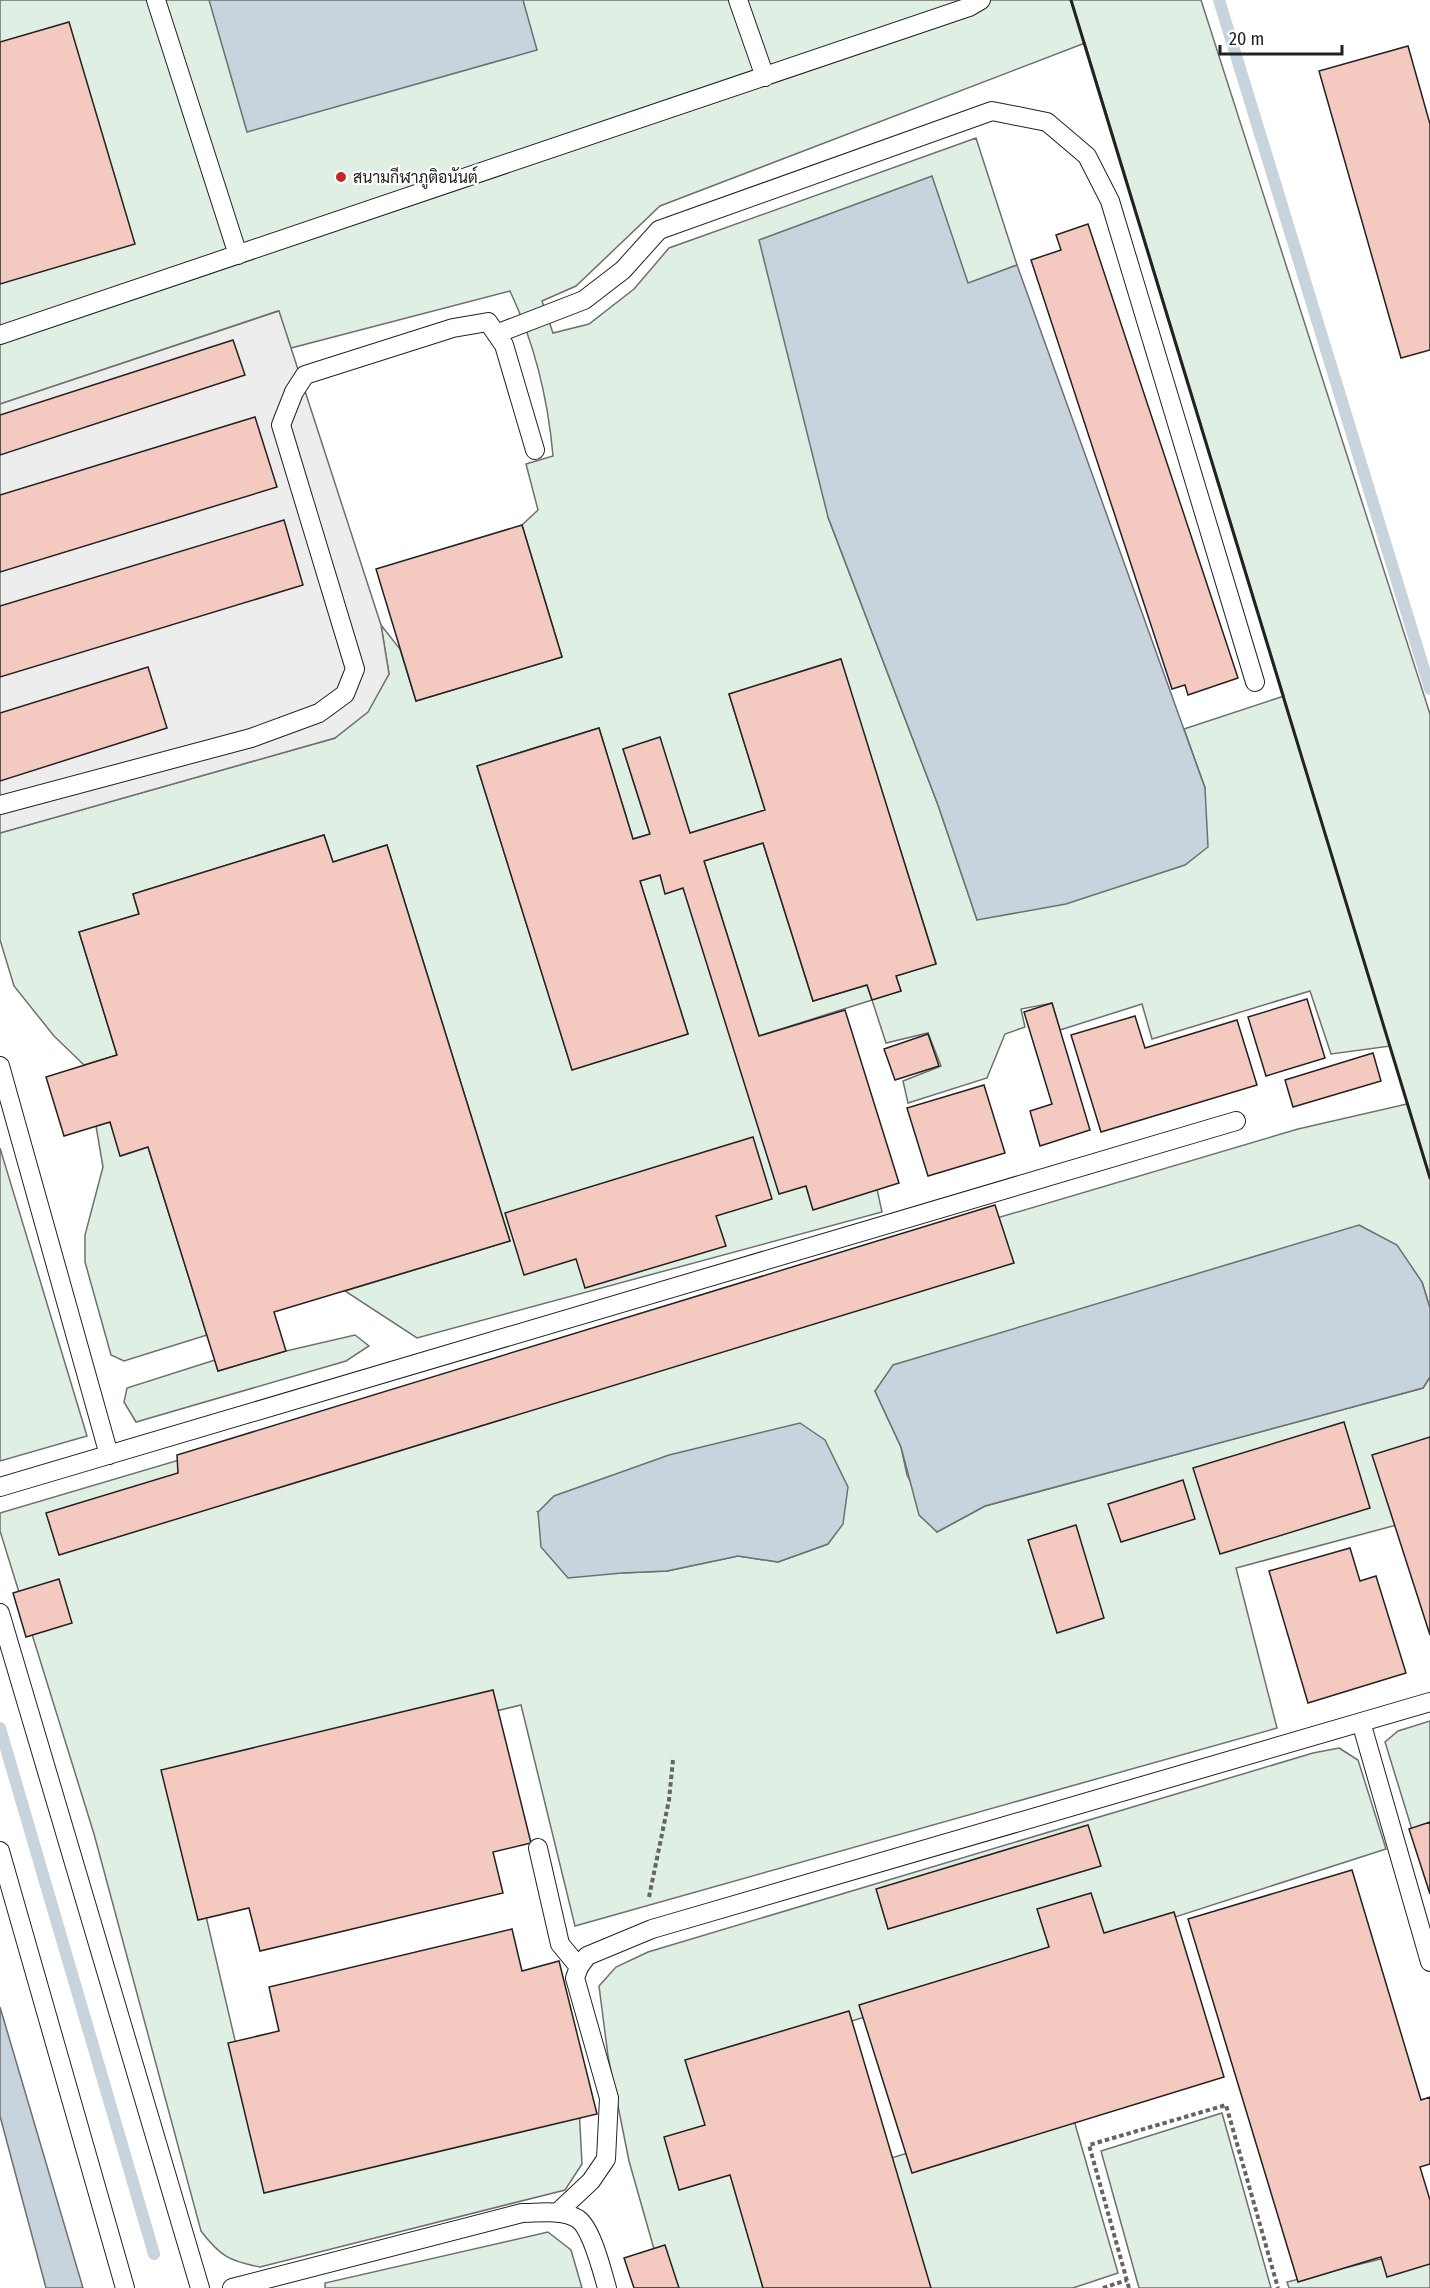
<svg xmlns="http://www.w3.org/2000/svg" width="1430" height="2288" font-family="'Fira Sans Condensed',Sarabun,sans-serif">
<rect width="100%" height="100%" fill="#fff"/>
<path fill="#e0efe3" stroke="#6f6f6f" stroke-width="1.5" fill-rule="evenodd" d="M0,0H1201L1430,714V1308L1422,1282L875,1391L901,1447L907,1475L937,1532L985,1506L1423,1388L1430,1377V1445L1404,1523L1236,1568L1277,1728L575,1926L521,1705L176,1788L267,2177L579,2107L582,2164L565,2190L260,2267C229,2261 220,2256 201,2231L94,1834L0,1531V1513L1298,1129L1407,1104L1390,1046L1331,1054L1310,991L1152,1039L1142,1004L1060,1030L1052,1003L1021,1009L1025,1027L1005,1034L987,1078L908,1103L903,1081L941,1066L928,1033L886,1043L872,1000L759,1036L704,861L763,843L813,1001L867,985L872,999L901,991L896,976L936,963L840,659L729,694L765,810L690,833L623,749L650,834L633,839L599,728L477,766L572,1069L688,1034L640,881L660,875L666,893L683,888L806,1186L813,1209L877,1189L882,1212L417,1338L345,1291L510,1241L387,845L333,862L324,835L133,894L139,914L79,932L117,1055L84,1065L54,1036L14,986L0,940V833L335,738L389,674L381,625L400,649L416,701L562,657L522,525L538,510L526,464L553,456C548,399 534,342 510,291L291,348L278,311L0,404ZM1085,43L1284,696L1184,729L1205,788L977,920L938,805L828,517L968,284L1017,265L976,138L669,248L634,289L589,324L553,333L542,301L576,286L660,206ZM538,1512L828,1544L778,1562L738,1556L667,1571L622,1573Z
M110,1122L121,1156L148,1147L207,1335L124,1361L111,1355L85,1262V1235L103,1167L96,1126Z
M0,1148L87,1436L0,1461Z
M355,1335L369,1346L346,1361L136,1422L124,1402L127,1388L215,1360L218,1371L286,1351Z
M1430,1721V1888L1385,1742L1398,1731Z
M1339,1748L1358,1760L1386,1849L703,2069L763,2288H665L629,2161L608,2056L599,1986L616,1967L648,1952L1313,1753Z
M1069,2103L1118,2273L1073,2288H925L885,2160Z
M1222,2113L1271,2288H1139L1101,2151Z
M548,2232L571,2250L582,2288H325V2283Z
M1430,2247V2288H1289L1287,2282Z"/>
<path fill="#ededed" stroke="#6f6f6f" stroke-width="1.5" d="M279,311L381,625L389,674L368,712L335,738L0,833V404Z"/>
<path fill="#c7d3dd" stroke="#6f6f6f" stroke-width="1.5" d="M209,0H523L537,50L247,132Z
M932,176L968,283L1017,265L1205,788L1208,847L1185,865L1066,904L977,920L938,805L828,517L759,240Z
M1359,1225L1397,1245L1422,1282L1430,1308V1377L1423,1388L985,1506L937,1532L919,1515L901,1447L875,1391L893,1365Z
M800,1423L825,1440L848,1487L843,1524L828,1544L778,1562L738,1556L667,1571L622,1573L568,1578L541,1547L538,1512L554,1496L669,1455Z
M0,2007L83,2288H46L0,2116Z"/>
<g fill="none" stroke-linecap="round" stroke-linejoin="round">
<path stroke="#c7d3dd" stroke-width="12" d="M1219,0L1430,689
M0,1728L154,2254"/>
</g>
<path fill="#f3c9c0" stroke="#222" stroke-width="1.5" d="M69,22L135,244L0,284V42Z
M1408,46L1430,124V350L1401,358L1319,71Z
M1088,224L1238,678L1188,695L1185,685L1172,689L1031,260L1061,250L1056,235Z
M233,340L245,375L0,455V415Z
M255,417L277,487L0,572V495Z
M284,520L303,585L0,677V606Z
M522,525L562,657L416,701L376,569Z
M841,659L936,964L896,976L901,991L872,1000L867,985L813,1001L763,843L704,861L759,1036L845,1010L899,1183L813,1210L806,1186L779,1194L683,888L665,894L660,875L640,881L688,1034L572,1070L477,766L599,728L633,839L650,834L623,749L660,737L690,833L765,810L729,694Z
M148,667L167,728L0,781V713Z
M324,835L333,862L387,845L510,1241L274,1312L286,1351L218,1371L148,1147L120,1156L110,1122L64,1136L46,1077L117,1055L79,932L139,914L133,894Z
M1307,999L1325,1058L1266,1076L1248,1017Z
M1052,1003L1090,1130L1040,1146L1030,1111L1052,1104L1024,1012Z
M1135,1016L1145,1048L1237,1020L1257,1085L1101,1132L1071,1035Z
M928,1034L939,1066L895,1080L884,1049Z
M1373,1053L1381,1081L1293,1107L1285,1080Z
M984,1085L1005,1153L928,1176L907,1108Z
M753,1137L772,1199L716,1216L726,1246L585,1288L576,1259L524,1275L505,1213Z
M995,1205L1014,1263L59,1555L46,1513L178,1473L177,1455Z
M1344,1422L1370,1508L1220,1554L1193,1468Z
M1430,1437V1635L1372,1455Z
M1183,1480L1195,1519L1121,1542L1108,1504Z
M1076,1525L1104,1618L1057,1633L1028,1540Z
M1350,1548L1360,1581L1376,1576L1406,1673L1308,1703L1269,1571Z
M59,1579L72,1623L26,1637L13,1593Z
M493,1690L531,1843L493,1852L503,1893L260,1951L249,1908L198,1920L161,1770Z
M1430,1822V1894L1409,1829Z
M1088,1825L1101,1866L888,1929L876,1889Z
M1352,1870L1421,2100L1430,2097V2164L1420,2167L1430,2200V2264L1387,2277L1381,2257L1298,2282L1188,1919Z
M1091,1893L1104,1933L1174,1912L1224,2077L912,2173L859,2005L1049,1947L1037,1909Z
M512,1929L522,1971L559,1961L597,2114L264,2193L228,2043L279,2031L269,1987Z
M849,2011L931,2288H763L730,2175L679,2190L664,2137L705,2125L685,2060Z
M665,2245L679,2288H634L624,2258Z"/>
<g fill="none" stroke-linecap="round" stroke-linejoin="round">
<defs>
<path id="service" d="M156,0L238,255
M738,0L765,77
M496,334L584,300L623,270L659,230L992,111L1047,122L1087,156L1110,201L1255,682
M0,335L969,7L981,0
M0,805L251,738L319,713L345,694L355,669L281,425L294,392L305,375L453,328L488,322L504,345L535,450
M0,1066L109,1455
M0,1487L1236,1121
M0,1613L200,2288
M1361,1722L1430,1962
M538,1848L560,1944L579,1967
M0,1851L125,2288
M557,2213L591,2181L606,2159L609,2098L575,1978L579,1967L587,1956L652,1929L1430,1702
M232,2288L522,2213C539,2213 562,2209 578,2219C592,2229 602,2271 607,2288"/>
</defs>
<use href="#service" stroke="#222" stroke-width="20"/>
<path stroke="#646464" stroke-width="4" stroke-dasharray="4.5 3" stroke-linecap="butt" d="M649,1897L669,1800L673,1760
M1103,2288L1127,2280
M1129,2288L1089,2145L1226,2105L1278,2288"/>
<use href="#service" stroke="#fff" stroke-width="18"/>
<path stroke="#222" stroke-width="3" d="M1071,0L1430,1178"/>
</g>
<circle fill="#c62828" stroke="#fff" stroke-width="2" cx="341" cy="177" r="6"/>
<g text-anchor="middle" stroke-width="4.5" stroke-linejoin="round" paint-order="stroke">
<g font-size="16" fill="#222" stroke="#fff" text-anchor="start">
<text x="353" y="183">สนามกีฬาภูติอนันต์</text>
</g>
</g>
<path d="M1220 45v9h122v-9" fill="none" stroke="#222222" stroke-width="3"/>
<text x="1229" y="45" font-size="18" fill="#222222" stroke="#ffffff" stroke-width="4.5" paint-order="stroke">20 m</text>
</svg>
